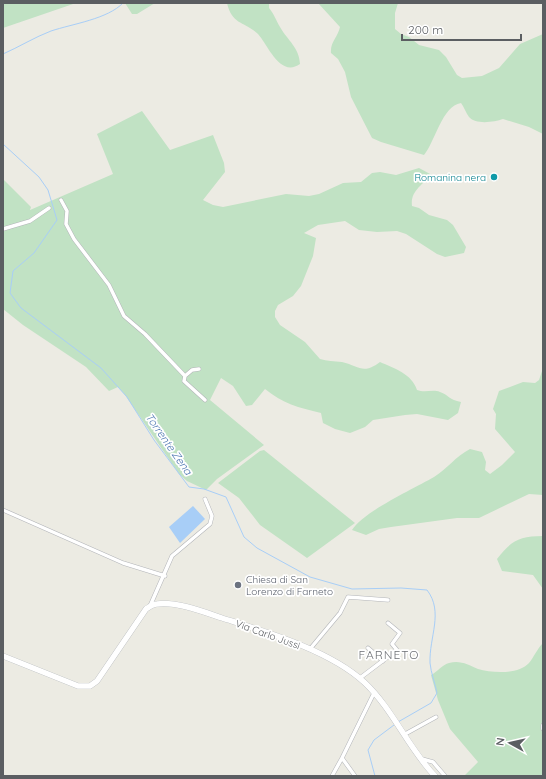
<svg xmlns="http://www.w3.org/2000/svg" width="546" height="779" font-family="Quicksand,sans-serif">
<rect width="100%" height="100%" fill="#ecebe3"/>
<path fill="#c1e2c4" d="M3,3H76L3,28Z
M125,3H155L137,14H132Z
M227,3H269V8C274,14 276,20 280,27C288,41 299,47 300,64C280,78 268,45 258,34C244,21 232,25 227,3Z
M318,3H398L395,13V29L401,34L409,37L419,45L439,50L446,57L457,75L462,78L482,76L499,68L520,44L543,34V134L529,127L503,119C494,122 476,125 469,117C466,113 464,107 461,103C442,106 435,142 424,155L381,142L372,138L351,97L345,72L338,59L331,53C330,42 338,37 340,27Z
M142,111L170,150L213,135L224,163L225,172L203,200L213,205L223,207L286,194L309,196L319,194L343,183L361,182L372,173L380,172L396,175L419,168L432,175C423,184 410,191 412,206L419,208L429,215L447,220L453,225L466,247L464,253L445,257L437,254L406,234L397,231L377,232L359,230L345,221L318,225L304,233L316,238L313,256L301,286L293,296L278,305L275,311V317L280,325L305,342L320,359C327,361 334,361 342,362C359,366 363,375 380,362C394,368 412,374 417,390C425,393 433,389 440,392C449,395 449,400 461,402L458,413L448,420L417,414L405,415L373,420L365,427L350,433L335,429L323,423L321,413C299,408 282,403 265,389L252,405L246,406L233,386L221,378L210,400L264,445L217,479L206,490L187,481L179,474L125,395L118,387L109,391L86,367L23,325L3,309V179L31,207L30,210L113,174L97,134Z
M543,368V495L529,494L479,518H457L391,527L379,529L366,535L352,530C363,512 413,489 434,477C447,469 456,456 470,449L482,452L486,462L485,470L490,474L502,465L515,452L495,429L496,414L493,409L499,391L523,382L535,383L539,380Z
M264,450L355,523L307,558L260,525L239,498L218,483L260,451Z
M543,536V589L533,575L502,571L497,559C511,541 519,536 543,536Z
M543,643V776H464L478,762L450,729L438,700L431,675C437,672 443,664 449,663C461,660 468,665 478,669C492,673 518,675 529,663C534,657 537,649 543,643Z"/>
<path fill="#a8cef7" d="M193,506L205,519L180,543L169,527Z"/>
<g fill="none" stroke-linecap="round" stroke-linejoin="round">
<path stroke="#a8cef7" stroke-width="1" d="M3,54C19,47 35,37 51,31C72,24 108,19 123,3
M3,144L39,177L48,190L57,220L34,253L13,271L10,293L21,308L101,368L127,397L154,440L189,487L204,489L226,497L244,537L257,548L310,577L352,589L401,588L427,590C444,612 429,637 430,663C431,673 435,683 437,693L431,703L398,722
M375,776L368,750L374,740L394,725"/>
<defs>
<path id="street" d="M61,200L67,211L66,224L74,239L109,285L124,316L145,334L185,376L184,381L205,400
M3,229L30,221L49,208
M185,376L192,370L199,369
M3,510L123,563L165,576
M150,606L172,556L210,524L212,516L205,499
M368,648L383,661
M310,649L340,613L348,597L388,600
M360,678L397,650L392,644L400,633L388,623
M543,725V729
M407,733L436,717
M422,759L433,762L445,776
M332,776L342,758
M355,776L342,758L374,693"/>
<path id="secondary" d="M3,656L78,686H90L97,681L146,609C149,607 153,604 157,604C176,601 204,612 222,618C266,632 329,650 364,682C393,709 408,748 435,776"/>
</defs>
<use href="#street" stroke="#b3b5b9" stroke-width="4.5"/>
<use href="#secondary" stroke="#b2b5b9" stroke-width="6"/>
<use href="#street" stroke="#fff" stroke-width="3.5"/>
<use href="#secondary" stroke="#fff" stroke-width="5.5"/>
</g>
<circle fill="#0f9aa8" stroke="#fff" stroke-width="1.5" cx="494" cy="177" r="4"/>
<circle fill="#6b7280" stroke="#fff" stroke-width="1.5" cx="238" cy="585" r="4"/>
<g text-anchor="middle" stroke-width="3.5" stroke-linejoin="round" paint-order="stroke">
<g font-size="10" fill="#0d838f" stroke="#fff" text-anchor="end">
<text x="486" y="181">Romanina nera</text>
</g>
<g font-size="10" fill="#5b616d" stroke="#fff" text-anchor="start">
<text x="246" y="583">Chiesa di San<tspan x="246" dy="12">Lorenzo di Farneto</tspan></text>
</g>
<g font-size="10" fill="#5b5e62" stroke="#fff">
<text transform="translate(268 634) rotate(20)" y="4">Via Carlo Jussi</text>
</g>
<g font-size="11" font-style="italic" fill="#4a74b0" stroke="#fff">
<text transform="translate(169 444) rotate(55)" y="4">Torrente Zena</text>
</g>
<g font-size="12" letter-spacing="1" fill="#6c6f74" stroke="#fff">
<text x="389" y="659">FARNETO</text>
</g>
</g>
<rect width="546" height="779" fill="none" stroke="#5b5e62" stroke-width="8"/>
<g transform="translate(510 743) rotate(278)" stroke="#ffffff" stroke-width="3" paint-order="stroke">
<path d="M0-3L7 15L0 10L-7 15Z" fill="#5b5e62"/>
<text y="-6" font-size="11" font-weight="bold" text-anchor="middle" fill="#5b5e62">N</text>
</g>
<path d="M402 34v6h119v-6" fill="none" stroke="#5b5e62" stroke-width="2"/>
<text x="408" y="34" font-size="12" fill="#5b5e62" stroke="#ffffff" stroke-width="3" paint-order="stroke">200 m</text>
</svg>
